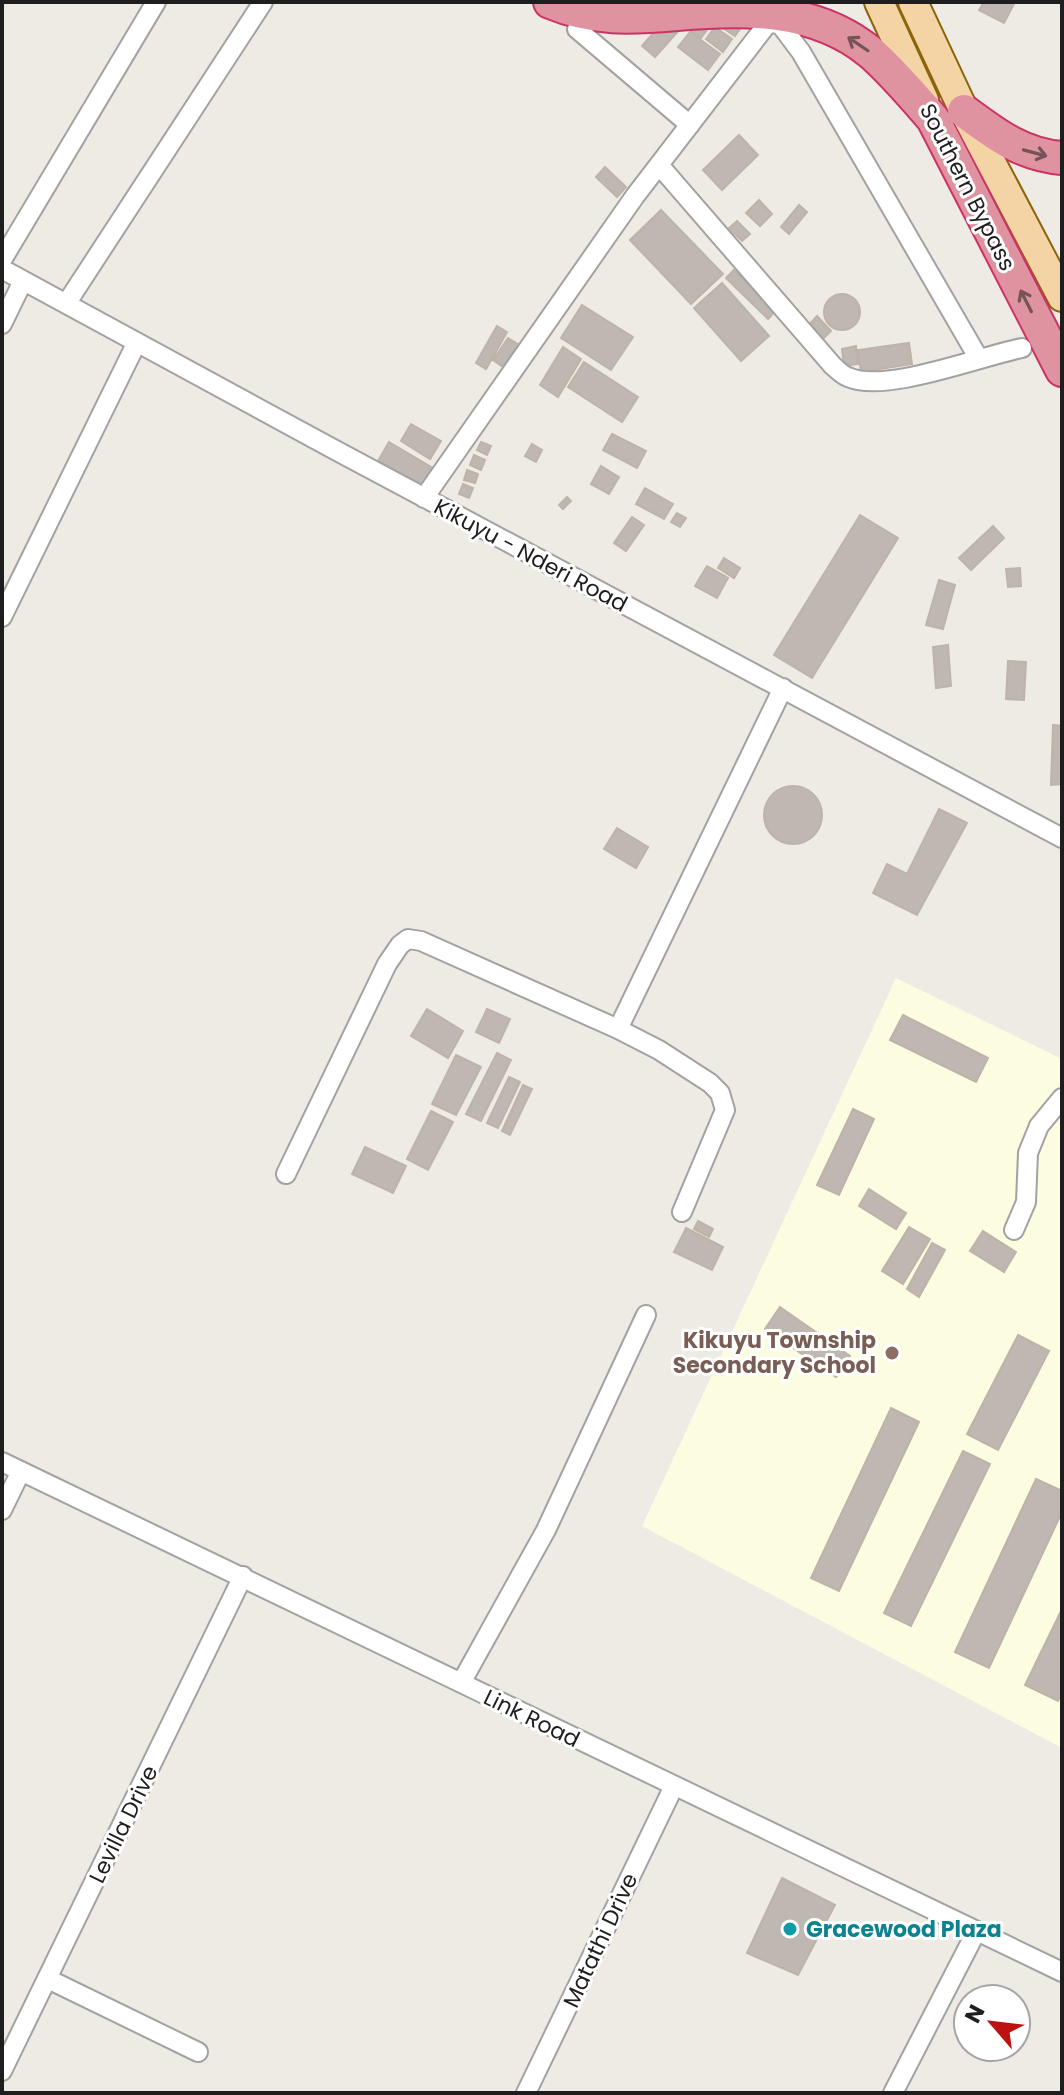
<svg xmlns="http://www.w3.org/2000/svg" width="1064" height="2095" font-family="Poppins,sans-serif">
<rect width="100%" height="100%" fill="#eeebe5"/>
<path fill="#fcfce0" d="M896,978L1062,1059V1748L642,1526Z"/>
<path fill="#beb7b2" stroke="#bfb3a8" stroke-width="2" d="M984,2H1015L1004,23L979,10Z
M668,16L681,28L655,57L642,46Z
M712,23L701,38L688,29Z
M744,23L735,36L717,24Z
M715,27L732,39L723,52L706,39Z
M690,32L720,54L708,70L678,47Z
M739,135L758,155L722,190L703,170Z
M605,167L626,187L617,197L596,177Z
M759,200L772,214L760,226L746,213Z
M799,205L807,212L789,234L781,227Z
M661,210L723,274L691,304L630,240Z
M737,221L750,234L742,241L729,228Z
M734,270L776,310L768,319L726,278Z
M722,283L769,336L741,361L694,308Z
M824 312a18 18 0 1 1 36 0a18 18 0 1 1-36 0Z
M582,305L633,337L611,370L561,338Z
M817,316L831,331L822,340L807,327Z
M497,326L507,332L486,369L476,363Z
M508,338L521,346L506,369L493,360Z
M909,343L912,364L861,372L858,350Z
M856,346L858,364L844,366L842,349Z
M563,347L581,359L558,397L540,385Z
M584,362L638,397L622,422L568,387Z
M411,424L441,441L430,459L401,441Z
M612,434L646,451L637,468L603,450Z
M389,442L433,468L421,489L377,463Z
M481,442L491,446L487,455L477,450Z
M532,444L542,450L536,462L525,456Z
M474,455L485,460L481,470L470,465Z
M601,466L619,477L609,494L591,484Z
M467,470L478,474L475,483L464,480Z
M463,484L473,488L469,498L459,494Z
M645,488L673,504L664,519L636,504Z
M567,497L571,501L563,509L559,505Z
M677,513L686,518L680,527L671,522Z
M860,515L898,538L812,678L774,655Z
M632,517L644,525L626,551L614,543Z
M993,526L1004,538L971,570L959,558Z
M724,558L740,568L734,578L718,568Z
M707,566L728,578L717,598L695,586Z
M1020,568L1021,586L1008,587L1006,569Z
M939,580L955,585L943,629L926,625Z
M948,645L951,686L936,688L933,647Z
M1008,661L1026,662L1024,700L1006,699Z
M1053,725L1062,726V784L1051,785Z
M764 815a29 29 0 1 1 58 0a29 29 0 1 1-58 0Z
M939,809L967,823L917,915L873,893L887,864L907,874Z
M617,828L648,847L636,868L604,849Z
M427,1009L463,1031L448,1058L411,1036Z
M487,1009L510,1019L499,1043L476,1032Z
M903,1015L988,1058L976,1082L890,1040Z
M497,1053L511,1060L481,1121L466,1114Z
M456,1055L481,1067L456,1115L432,1104Z
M509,1077L520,1082L498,1128L487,1123Z
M523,1085L532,1089L510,1135L502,1131Z
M853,1109L874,1119L839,1195L817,1185Z
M431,1111L453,1122L428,1170L407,1159Z
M365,1147L406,1166L393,1193L352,1174Z
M869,1189L906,1213L896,1229L859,1206Z
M698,1221L713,1229L709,1237L694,1229Z
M909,1227L930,1239L903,1284L882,1271Z
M686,1228L723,1247L712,1270L674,1252Z
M983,1231L1016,1252L1004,1272L970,1251Z
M932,1243L945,1250L919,1297L907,1289Z
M780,1307L850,1356L836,1377L765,1329Z
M1018,1335L1049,1351L998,1450L967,1434Z
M891,1408L919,1422L839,1591L811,1578Z
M963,1451L990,1464L911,1626L884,1613Z
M1036,1479L1062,1491V1512L989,1668L955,1652Z
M1062,1609V1692L1058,1701L1025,1685Z
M782,1878L835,1905L798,1975L747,1953Z"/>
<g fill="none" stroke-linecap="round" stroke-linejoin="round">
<defs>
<path id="street" d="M577,29L690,125
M659,165L833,366C837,369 842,375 848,377C885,394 981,356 1022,348
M2,260L156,2
M2,269L337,451L1062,838
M66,304L263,2
M2,324L23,281
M424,498L635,196L768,23L780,24L801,52L979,359
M2,617L137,342
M618,1029L783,688
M286,1174L387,964L400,945L408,939L421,941L618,1029L659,1050L710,1083L720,1093L725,1110L682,1212
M1014,1230L1026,1202L1028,1153L1039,1126L1062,1098
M2,1462L1062,1972
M2,1510L21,1471
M461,1683L546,1530L646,1315
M48,1979L198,2052
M2,2071L243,1576
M526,2093L674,1786
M893,2093L976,1932"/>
<path id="primary" d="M879,2L924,100
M913,2L964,111L1062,297"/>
<path id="highway" d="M550,2C593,20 631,18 677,14C743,8 815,7 870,52C893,72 913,96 933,119L1062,370
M964,111C995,134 1022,155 1062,158"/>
</defs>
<use href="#street" stroke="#a2a2a2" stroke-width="22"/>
<use href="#primary" stroke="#8c640c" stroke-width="32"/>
<use href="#highway" stroke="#cc3264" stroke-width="36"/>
<use href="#street" stroke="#fff" stroke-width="18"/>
<use href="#primary" stroke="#f4d3a4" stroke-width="28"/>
<use href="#highway" stroke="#df93a0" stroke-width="32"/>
</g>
<defs><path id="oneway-shaft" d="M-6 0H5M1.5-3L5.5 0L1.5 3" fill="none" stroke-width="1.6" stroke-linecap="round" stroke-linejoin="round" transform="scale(2)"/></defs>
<g stroke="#755358">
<use href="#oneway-shaft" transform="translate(858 44) rotate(-146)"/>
<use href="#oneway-shaft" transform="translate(1035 153) rotate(15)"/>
<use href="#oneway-shaft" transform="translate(1026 301) rotate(-117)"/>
</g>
<circle fill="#8d6e63" stroke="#fff" stroke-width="3" cx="892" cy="1353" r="8"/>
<circle fill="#0f9aa8" stroke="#fff" stroke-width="3" cx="790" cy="1929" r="8"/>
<g text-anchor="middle" stroke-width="6" stroke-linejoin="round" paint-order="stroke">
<g font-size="22" fill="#1e1e1e" stroke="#fff">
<text transform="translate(968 187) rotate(63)" y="8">Southern Bypass</text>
<text transform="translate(531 555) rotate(28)" y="8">Kikuyu - Nderi Road</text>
<text transform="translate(532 1718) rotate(26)" y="8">Link Road</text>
<text transform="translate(123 1824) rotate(-64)" y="8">Levilla Drive</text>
<text transform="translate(600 1940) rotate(-65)" y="8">Matathi Drive</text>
</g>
<g font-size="22" font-weight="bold" fill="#785e54" stroke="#fff" text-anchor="end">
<text x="876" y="1348">Kikuyu Township<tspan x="876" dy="25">Secondary School</tspan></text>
</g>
<g font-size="22" font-weight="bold" fill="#0d838f" stroke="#fff" text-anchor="start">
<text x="806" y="1937">Gracewood Plaza</text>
</g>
</g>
<rect width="1064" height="2095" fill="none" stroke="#1e1e1e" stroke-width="8"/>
<g transform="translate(992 2023) rotate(298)"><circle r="38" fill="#ffffff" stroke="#a5a5a5" stroke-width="2"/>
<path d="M0-6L14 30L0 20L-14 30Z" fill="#bc1310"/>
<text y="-12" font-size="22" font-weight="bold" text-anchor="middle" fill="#1e1e1e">N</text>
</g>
</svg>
